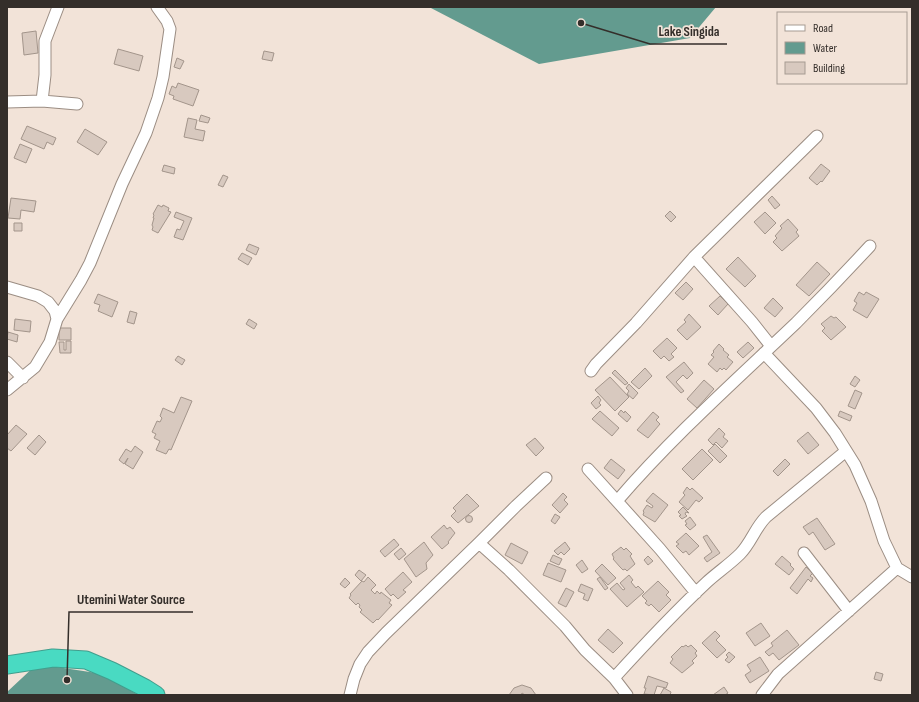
<svg xmlns="http://www.w3.org/2000/svg" width="919" height="702" font-family="'Sofia Sans Condensed',sans-serif">
<rect width="100%" height="100%" fill="#f2e3d8"/>
<path fill="#639b8f" d="M429,7H716L690,38L539,64Z
M37,664L103,674L138,695H7V692Z"/>
<path fill="#d8c9bf" stroke="#a3958b" d="M36,31L38,53L24,55L22,33Z
M118,49L143,56L139,71L114,64Z
M264,51L274,53L272,61L262,59Z
M177,58L184,61L180,69L174,67Z
M178,83L199,90L193,106L173,99L174,96L169,94L172,86L176,88Z
M201,115L210,118L208,123L199,121Z
M188,118L197,120L195,129L205,131L203,141L184,137Z
M27,126L56,138L53,145L47,142L44,149L21,139Z
M85,129L107,142L98,155L77,142Z
M20,144L32,149L26,163L14,158Z
M821,164L830,171L822,182L821,181L817,185L809,178Z
M164,165L175,168L174,174L162,171Z
M223,175L228,177L223,187L218,185Z
M772,196L780,205L775,209L768,200Z
M11,198L36,201L34,212L21,210L20,219L8,218Z
M158,205L162,207L163,205L169,208L168,211L171,212L158,233L152,230L153,227L152,225L154,218H153L154,215L153,214Z
M670,211L676,217L671,222L665,216Z
M176,212L192,218L183,240L174,237L177,229L180,230L184,221L174,217Z
M765,212L776,223L765,234L754,222Z
M788,219L798,230L796,232L799,236L782,251L773,242L777,238L775,236L782,228L780,226Z
M14,223H22V231H14Z
M249,244L259,248L256,255L246,250Z
M242,253L252,258L248,265L238,259Z
M738,257L756,276L745,287L726,269Z
M817,262L830,274L809,296L796,285Z
M686,282L693,289L683,300L675,293Z
M859,292L864,295L866,292L879,299L867,318L853,310L857,303L854,301Z
M98,294L118,302L112,317L98,311L100,305L94,303Z
M720,296L728,304L718,315L709,306Z
M773,298L783,308L775,317L764,308Z
M130,311L137,313L134,324L127,322Z
M689,314L701,327L687,340L677,330L686,322L684,320Z
M831,316L834,318L836,317L846,327L831,340L822,331L825,328L821,324Z
M15,319L31,321L30,332L14,330Z
M249,319L257,324L254,329L246,324Z
M59,328H71V340H59Z
M8,332L18,335L17,342L7,339Z
M667,338L677,348L671,354L674,357L669,361L664,356L661,359L653,351Z
M66,341H71V353H60L59,342H64V350H66Z
M748,342L754,348L743,358L737,352Z
M719,344L724,349L723,350L729,355L727,357L733,362L726,370L724,368L722,370L720,368L717,372L708,364L714,357L711,355L714,352L713,351Z
M178,356L185,360L182,365L175,360Z
M684,362L693,373L687,379L683,375L676,382L684,391L681,393L666,377Z
M645,368L652,376L639,389L631,382Z
M615,370L628,383L625,385L612,373Z
M855,376L860,380L855,387L850,384Z
M610,377L629,397L615,411L595,390Z
M704,380L714,389L697,408L687,399Z
M629,384L638,393L633,399L627,394L629,391L626,388Z
M855,390L862,393L855,409L848,406Z
M598,396L601,400L599,403L601,405L596,409L591,403Z
M181,397L192,401L171,450L169,449L166,454L156,450L160,441L154,438L156,434L152,432L157,421L160,422L162,418L160,416L163,408L174,413Z
M621,410L624,413L625,411L631,417L627,422L618,414Z
M600,411L619,428L612,436L592,419Z
M840,411L852,416L850,421L838,416Z
M653,412L659,417L656,420L660,424L648,438L637,430Z
M16,425L27,434L11,451L7,448V435Z
M719,428L725,434L723,437L728,441L722,448L716,442L713,445L708,440Z
M808,432L819,445L808,454L797,441Z
M39,435L46,442L35,455L27,448Z
M535,438L544,448L536,456L526,445Z
M715,444L727,456L720,463L708,451Z
M135,446L143,452L133,469L125,464L128,458L124,464L119,460L126,449L131,452Z
M702,449L713,460L693,480L682,469Z
M611,459L625,470L618,479L604,468Z
M785,459L790,464L778,476L773,471Z
M687,487L690,490L692,488L703,498L699,502L696,500L688,510L679,502L685,495L683,493Z
M563,493L567,497L564,500L568,504L560,513L552,505Z
M653,493L668,505L655,522L643,515L644,512L643,511L647,505L652,508L653,506L646,501Z
M467,494L479,506L458,523L451,516L456,511L453,508Z
M683,507L689,513L686,512L685,514L687,516L682,519L679,516L681,515L678,512Z
M555,514L560,517L555,524L551,521Z
M465.5 519a3.5 3.5 0 1 1 7 0a3.5 3.5 0 1 1-7 0Z
M690,517L696,525L690,530L685,525L687,524L685,521Z
M817,518L835,544L825,550L813,532L809,535L803,527Z
M444,525L447,529L450,527L455,533L448,542L449,543L442,549L431,537Z
M686,533L699,546L689,555L686,551L683,553L676,546L679,544L676,542Z
M707,535L720,553L707,562L704,558L712,552L703,537Z
M394,539L399,545L385,557L380,551Z
M424,542L433,555L426,563L427,569L416,577L404,559Z
M565,542L570,549L564,555L561,552L558,555L554,551Z
M511,543L528,552L522,564L505,555Z
M621,547L624,550L626,548L632,554L630,556L635,564L627,571L625,569L623,570L620,567L613,559L614,558L612,554Z
M401,548L406,554L399,560L394,554Z
M553,555L562,559L559,565L550,561Z
M648,556L653,561L648,565L644,560Z
M782,556L791,564L790,565L794,569L789,575L775,564Z
M582,560L588,569L582,573L576,565Z
M548,563L566,570L561,582L543,575Z
M602,564L616,578L608,585L595,571Z
M806,567L813,573L810,576L813,578L811,582L808,579L797,594L790,588Z
M359,570L366,575L361,581L355,575Z
M403,572L412,582L403,590L406,592L398,599L393,594L391,596L385,589Z
M629,575L633,580L631,582L636,588L638,586L644,592L627,607L610,589L617,583L623,590L625,589L620,583Z
M368,577L376,585L371,590L375,594L377,591L380,594L381,592L391,600L389,603L392,605L378,620L377,619L373,623L360,612L362,610L359,607L360,605L358,603L356,605L349,598L351,595L350,594L362,581L364,582Z
M600,577L608,588L605,590L597,579Z
M345,578L350,583L345,588L340,584Z
M658,581L669,592L666,595L671,600L659,612L651,604L649,606L645,603L647,601L642,596Z
M581,584L593,589L588,601L583,599L585,594L578,591Z
M566,588L574,592L566,607L558,603Z
M761,623L770,636L755,646L746,633Z
M608,629L623,643L613,653L598,640Z
M787,630L799,645L779,660L773,653L769,656L765,652L773,646L771,643Z
M715,631L720,636L716,640L726,650L717,658L702,643Z
M686,645L688,647L691,645L697,651L695,653L697,656L692,661L694,663L682,673L670,663L673,659L671,657L682,646L683,647Z
M729,652L735,657L729,663L725,660L728,657L726,655Z
M760,657L769,671L750,683L745,675L751,671L747,665Z
M876,672L883,674L881,681L874,679Z
M648,676L668,683L666,688L657,686L654,695L644,694L646,688H644Z
M522,685L531,688L536,695H525L522,693L521,695H509L514,688Z
M724,687L728,693L725,695H713Z
M664,688L671,692L670,695H660Z"/>
<g fill="none" stroke-linecap="round" stroke-linejoin="round">
<defs>
<path id="minor" d="M42,101L45,75V41L58,7
M7,102L42,101L77,104
M694,257L752,322L771,346
M7,287L38,296L48,302L55,311L57,319L50,342L35,367L7,390
M57,319L81,280L90,263L122,184L146,133L158,98L163,77L170,29L167,21L157,7
M764,353L816,408L835,433L855,465L871,501L884,541L897,568L912,577
M7,362L23,378
M591,371L596,364L636,323L694,257L817,136
M588,469L660,549L696,593
M617,501C672,437 735,381 796,323C821,298 846,272 870,246
M479,543L509,570L565,626L585,650L614,678L627,695
M804,553L849,611
M614,678C644,645 675,612 707,582C718,572 730,564 740,554C751,543 755,528 766,517L846,451
M350,695L354,679L360,664L368,652L386,633L479,543L516,506L546,478
M762,695L778,674L897,568"/>
<path id="highway" d="M7,665L53,658L86,660L112,671L145,688L156,695"/>
</defs>
<use href="#minor" stroke="#9b8d83" stroke-width="13"/>
<use href="#highway" stroke="#429e8d" stroke-width="19"/>
<use href="#minor" stroke="#fff" stroke-width="11"/>
<use href="#highway" stroke="#49dac2" stroke-width="17"/>
</g>
<path fill="none" stroke="#342e2a" stroke-width="1.5" d="M581 23L650 44H727M67 680L69 612H193"/>
<g fill="#342e2a" stroke="#f2e3d8" stroke-width="1.5">
<circle cx="581" cy="23" r="4"/>
<circle cx="67" cy="680" r="4"/>
</g>
<g font-size="14" text-anchor="middle" font-weight="bold" fill="#342e2a" stroke="#f2e3d8" stroke-width="3.5" stroke-linejoin="round" paint-order="stroke">
<text x="689" y="36">Lake Singida</text>
<text x="131" y="604">Utemini Water Source</text>
</g>
<rect width="919" height="702" fill="none" stroke="#342e2a" stroke-width="16"/>
<rect x="777" y="12" width="130" height="72" fill="#f2e3d8" stroke="#a69b92"/>
<rect x="785" y="25" width="20" height="6" fill="#ffffff" stroke="#a69b92"/>
<text x="813" y="32" font-size="12" fill="#342e2a">Road</text>
<rect x="785" y="42" width="20" height="12" fill="#639b8f" stroke="#a69b92"/>
<text x="813" y="52" font-size="12" fill="#342e2a">Water</text>
<rect x="785" y="62" width="20" height="12" fill="#d8c9bf" stroke="#a69b92"/>
<text x="813" y="72" font-size="12" fill="#342e2a">Building</text>
</svg>
